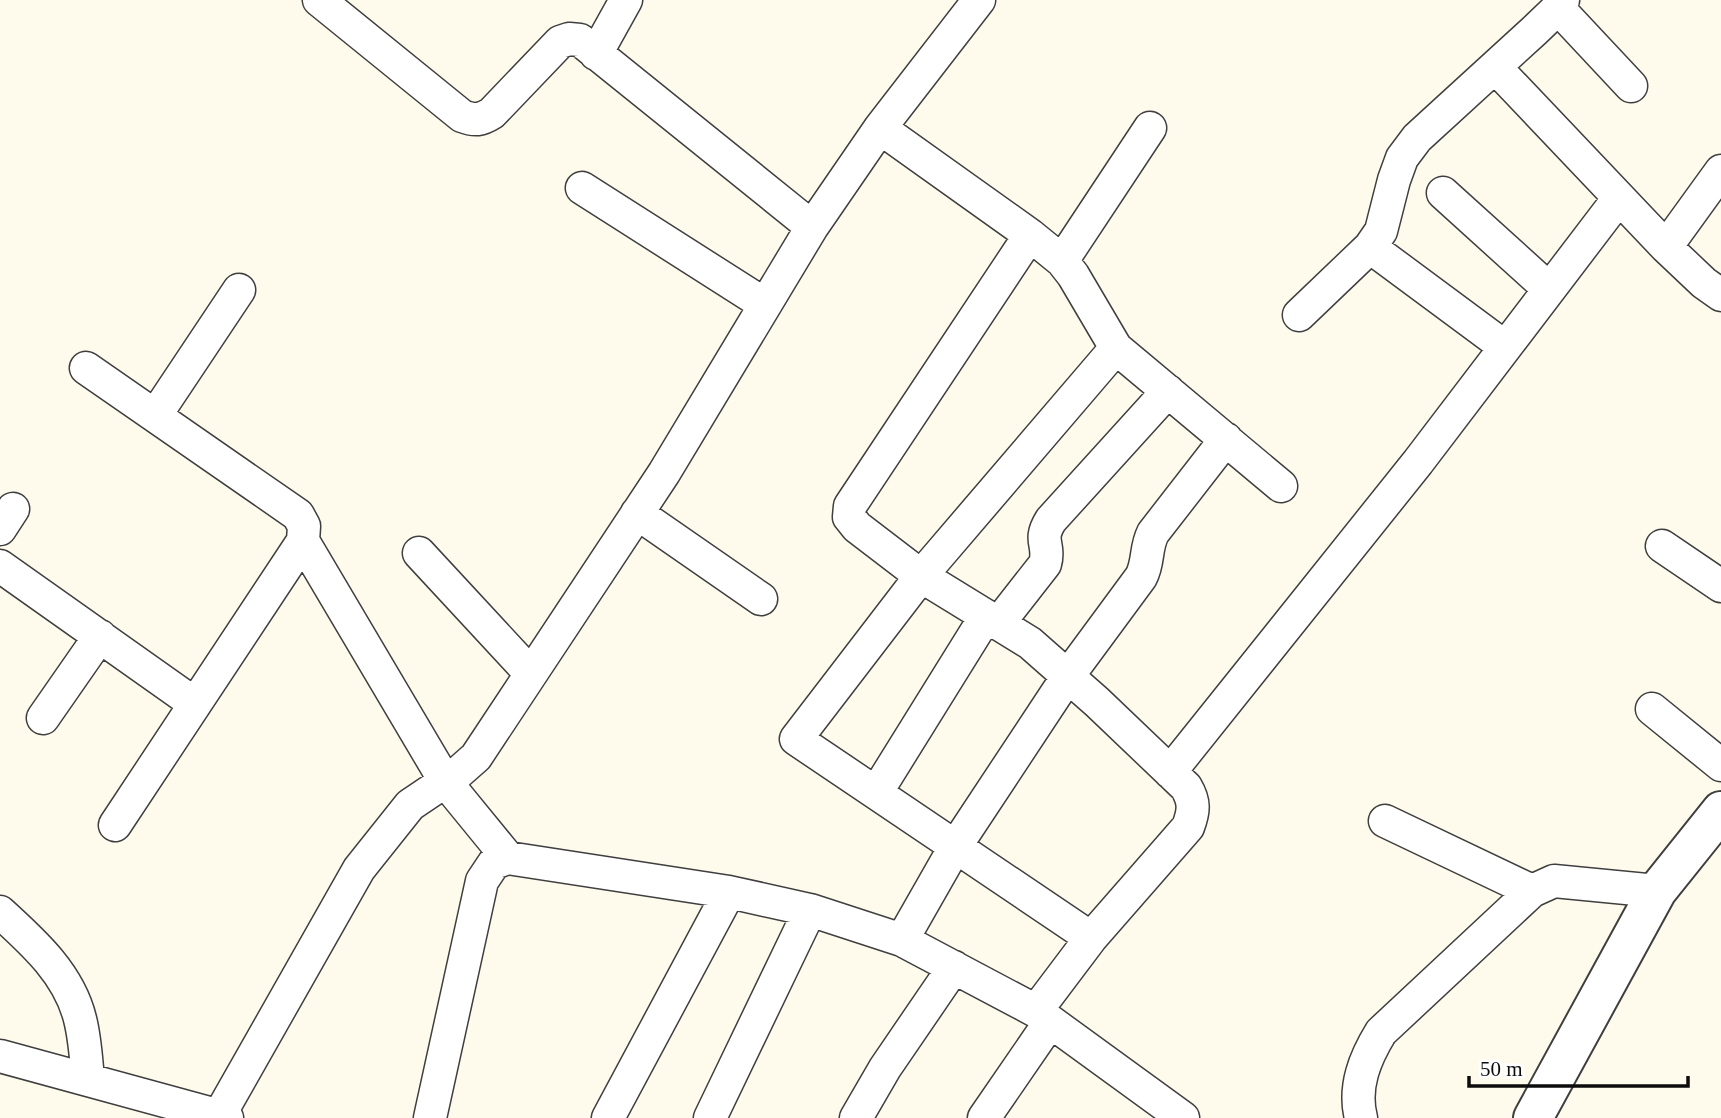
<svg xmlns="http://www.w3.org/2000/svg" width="1721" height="1118" font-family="'Times New Roman',serif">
<rect width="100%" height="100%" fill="#fffbec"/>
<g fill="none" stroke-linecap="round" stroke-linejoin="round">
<defs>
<path id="minor" d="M319,0L462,116C475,121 481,120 492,113L560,42L569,39L580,40L812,227
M1558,8L1631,86
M596,54L626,0
M1495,67L1666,247L1704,283L1721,295
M880,128L1030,235L1062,261L1073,275L1116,348L1281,486
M582,188L764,304
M1443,193L1549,289
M1030,235L850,506L849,517L857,527L921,576L1030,643L1097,702L1186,787C1195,802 1194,811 1188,827L1091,938L1036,1011
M1370,247L1505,347
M1666,247L1721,171
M1062,261L1150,128
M1299,315L1370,247L1381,231L1394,180L1402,158L1417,138L1534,31L1558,8L1563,0
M86,368L298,515L304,526L303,541L115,825
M155,416L239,290
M637,513L761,599
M0,529L13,509
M303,541L445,781L508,858
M1662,546L1721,586
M419,553L531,674
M0,566L195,704
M998,624L1045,564C1051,544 1037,542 1051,520L1168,391
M1652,709L1721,765
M43,718L100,636
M1170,772L1418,462L1619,198
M876,793L986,616
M1385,821L1532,891
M0,912C33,942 69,974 80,1019C85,1038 86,1059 88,1079
M1091,938L796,739L921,576L1116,348
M902,940L955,847L1068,676L1141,577C1149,562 1145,549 1153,533L1226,439
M0,1056L227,1118
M219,1116L359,869L410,805L459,772L476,757L664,473L812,227L880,128L979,0
M430,1118L482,881L494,863L508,858L729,892L810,910L902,940L1036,1011L1183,1118
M608,1118L729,892
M710,1118L810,910
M856,1118L885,1068L954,967
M984,1118L1050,1022
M1361,1118C1353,1087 1365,1058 1381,1032L1532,891L1554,881L1657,891"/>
<path id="tertiary" d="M1533,1118L1657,891L1721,811"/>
</defs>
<use href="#minor" stroke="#3f3f3f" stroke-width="35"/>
<use href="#tertiary" stroke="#3f3f3f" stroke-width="42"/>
<use href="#minor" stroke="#fff" stroke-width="32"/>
<use href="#tertiary" stroke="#fff" stroke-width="38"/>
</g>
<path d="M1469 1076v10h219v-10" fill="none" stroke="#0c0c0c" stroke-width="3.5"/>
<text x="1480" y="1076" font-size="21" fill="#0c0c0c" stroke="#ffffff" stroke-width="5" paint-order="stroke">50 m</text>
</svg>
